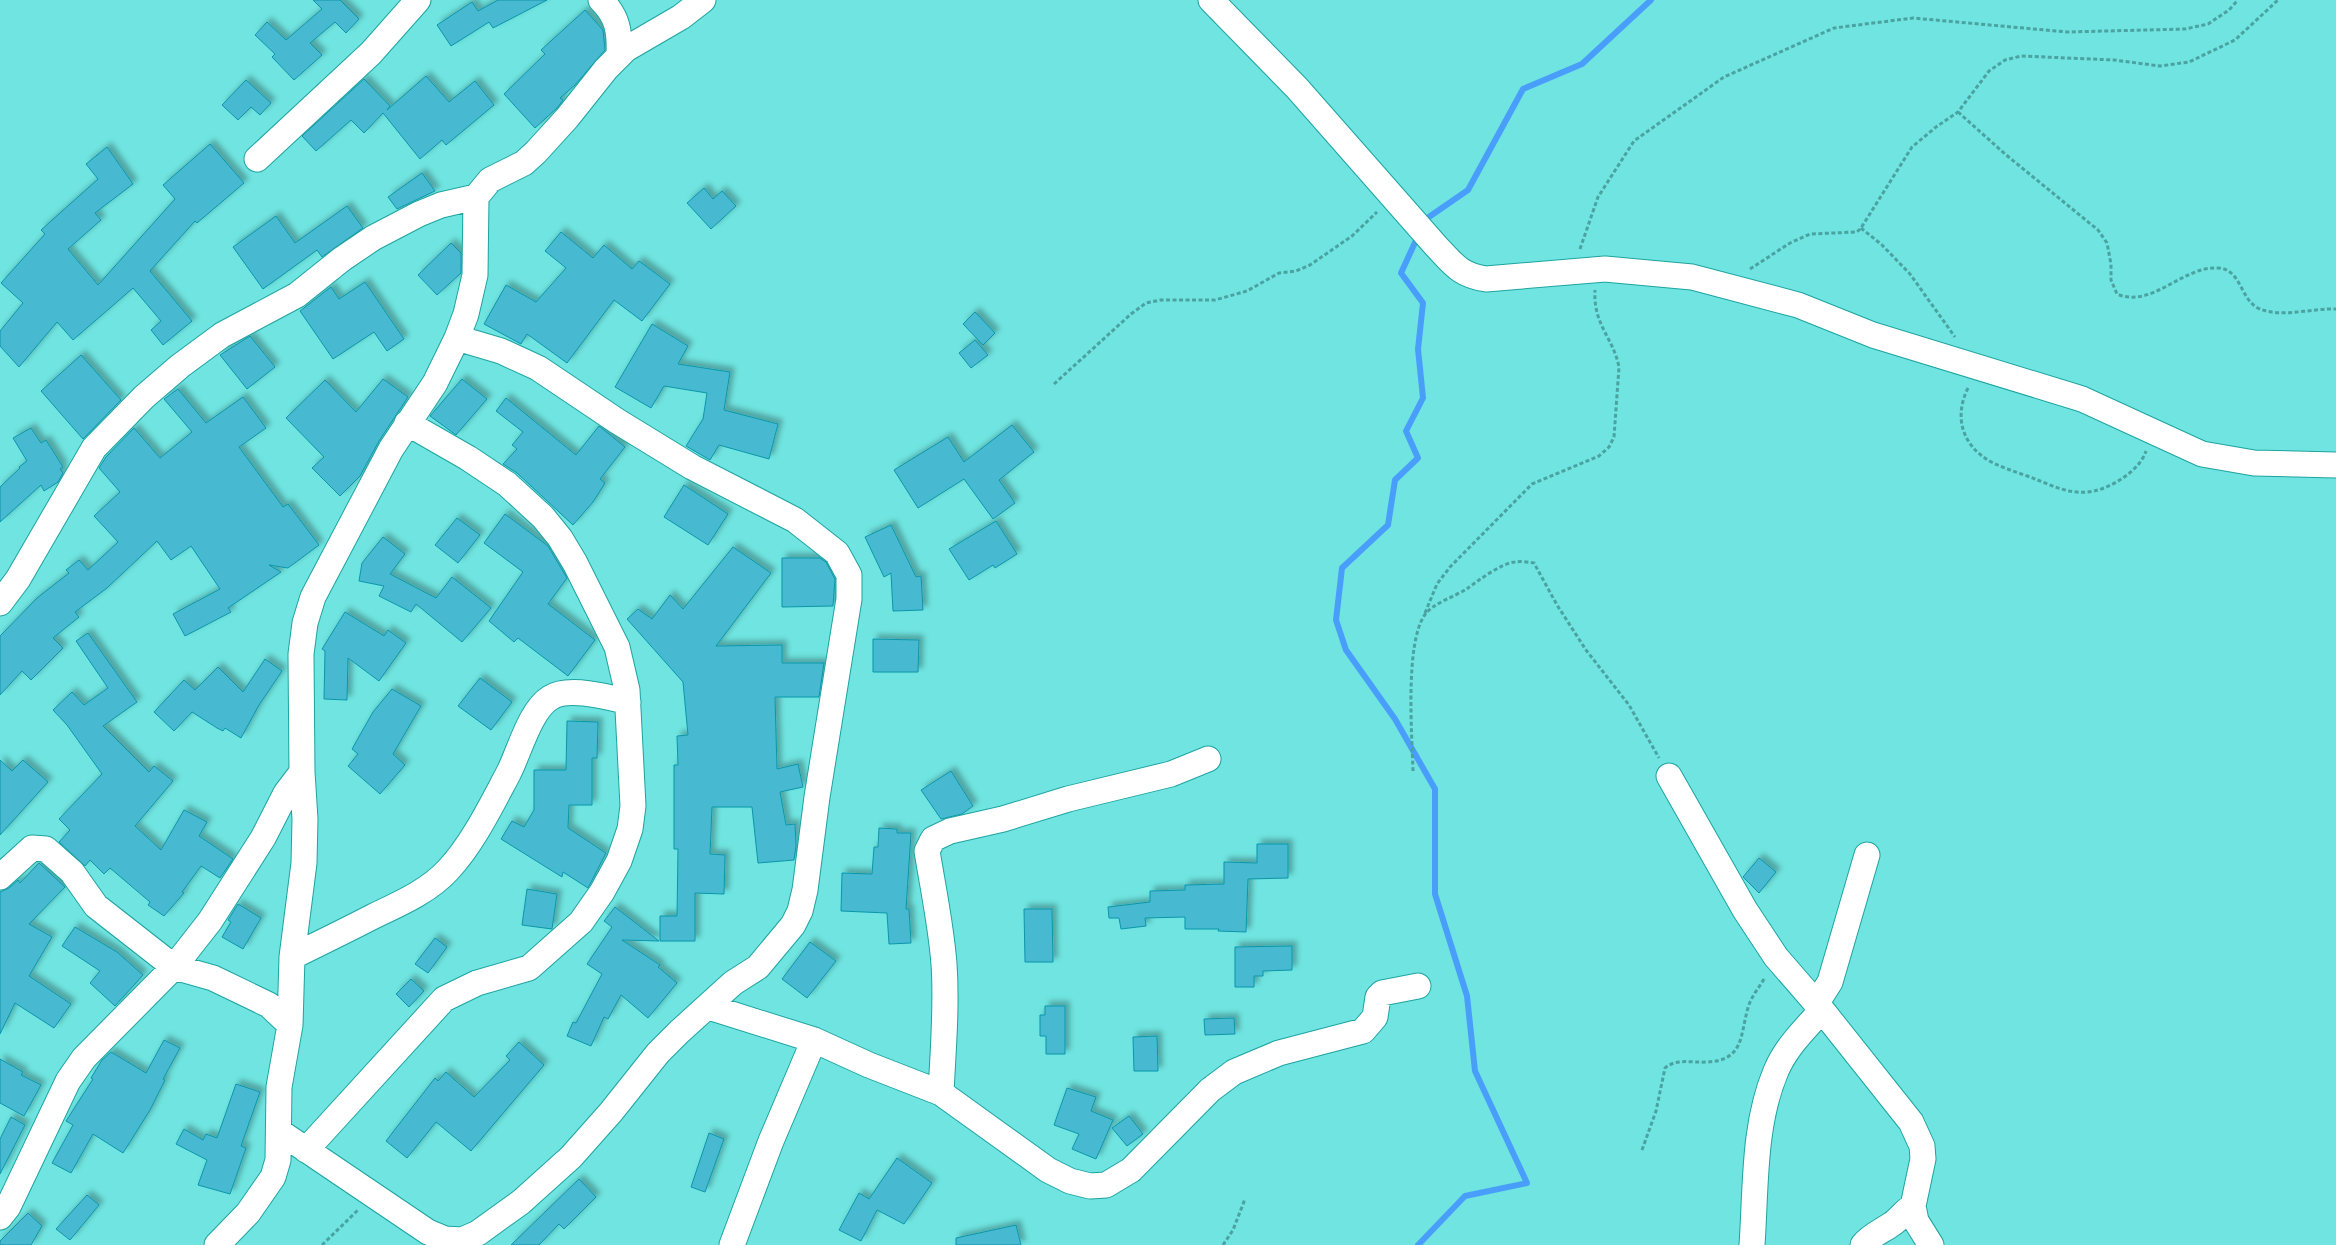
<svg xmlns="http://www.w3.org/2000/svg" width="2336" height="1245" font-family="'Sofia Sans Condensed',sans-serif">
<defs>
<filter id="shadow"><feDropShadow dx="4.5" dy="-4.5" stdDeviation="2.5" flood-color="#0004"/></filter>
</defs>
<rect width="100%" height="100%" fill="#6fe4e0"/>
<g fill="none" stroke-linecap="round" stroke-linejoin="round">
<path stroke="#499efc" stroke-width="6" d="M1424,225L1426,219L1468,190L1523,89L1582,64L1651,0
M1418,1245L1465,1196L1527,1183L1475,1071L1467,996L1435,894V789L1395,719L1346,650L1336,620L1342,568L1388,525L1395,480L1418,458L1406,431L1423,398L1418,349L1423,303L1401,273L1418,236"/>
</g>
<path fill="#46b9d0" stroke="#0c96ab" filter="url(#shadow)" d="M313,0H340L359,19L346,33L335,22L310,43L322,55L294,80L272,57L275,54L255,35L267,22L286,40L322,9Z
M498,0H547L493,28L489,22L451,46L437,25L472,2L478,11Z
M585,10L603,30L605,50L575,85L560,98L563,100L557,108L535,128L504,94L545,54L541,50Z
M426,76L449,102L475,81L494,105L446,145L442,140L420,159L383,113L364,133L351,120L316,151L302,136L364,79L390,106L387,110Z
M246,80L271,103L260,115L251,107L238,120L222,105Z
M210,144L244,183L197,223L195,221L150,271L192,321L163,345L151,330L161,321L133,288L73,340L57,322L19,367L0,346V331L23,303L1,283L45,234L41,230L98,179L86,164L107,147L133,184L95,213L101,220L68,249L98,285L175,199L163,185Z
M422,173L435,191L397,209L388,197Z
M704,188L713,199L722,191L736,206L711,229L687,203Z
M347,206L363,228L322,257L317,250L263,289L233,247L276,216L295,243Z
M561,232L593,258L604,245L632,269L639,261L670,284L642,321L614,300L567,363L527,334L521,344L484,324L506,285L536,302L566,268L545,251Z
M451,243L461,253V273L437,295L418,275Z
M365,282L404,339L387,351L374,332L333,359L300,311L331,287L339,299Z
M975,312L995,333L983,345L963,324Z
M652,324L688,346L678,364L730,372L724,410L778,424L769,459L719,445L710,460L686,446L703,419L707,393L664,386L651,408L615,387Z
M250,336L275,367L247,389L220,355Z
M975,340L988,355L971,368L959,353Z
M81,355L121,400L83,439L41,391Z
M383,379L408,397L379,441L360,476L340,496L312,468L324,457L286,418L325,380L356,412Z
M462,379L487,399L456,435L430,416Z
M178,389L206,423L243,397L266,428L239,447L283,507L288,504L319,545L288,568L269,565L281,572L228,608L231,612L185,636L173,614L220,589L191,546L171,560L157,541L107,588L75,612L79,617L53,638L63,648L31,680L22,671L0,695V636L37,598L69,573L66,570L79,560L88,570L118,542L94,516L120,492L99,468L106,457L134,428L160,458L192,432L164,399Z
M506,398L576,455L599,426L625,447L600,479L605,483L593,502L573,525L517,473L503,464L517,449L512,445L523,432L496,411Z
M1012,425L1034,452L999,480L1015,503L993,519L964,479L918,508L894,470L948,437L964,462Z
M31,428L41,443L46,440L63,467L60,469L63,473L58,482L44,491L41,485L0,522V487L20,468L19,467L27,461L13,438Z
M684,485L728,514L708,545L664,517Z
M505,514L548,546L567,578L548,604L595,640L568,676L518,638L514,642L489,621L523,572L484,543Z
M457,518L480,535L458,563L435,545Z
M996,521L1017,554L995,568L993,565L969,580L949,549Z
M891,525L916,577L921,576L923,610L893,611L891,573L884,577L865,537Z
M383,537L405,554L390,574L436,598L452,577L491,608L462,642L416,604L411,612L379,596L384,586L359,581L362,563Z
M733,547L771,573L716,646L782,645V663H824L819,697H775L777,769L798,764L803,787L780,792L786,825L795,824L796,846L794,860L758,863L752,807H712L710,854L725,855L724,894L695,893V941H660V916H677L678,849H674V765H678L677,736L688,735L683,682L627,619L638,609L652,619L670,595L683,609Z
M782,558H820L826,562L835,579L833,606L782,607Z
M345,612L384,636L388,630L406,643L379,681L348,658L347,700L324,699L325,651L322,649Z
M88,633L137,702L103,726L149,772L154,766L173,781L135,826L161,850L184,810L207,822L199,836L233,859L220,878L201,866L182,892L184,893L164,916L148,905L150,902L110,868L104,874L90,860L85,866L59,842L70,830L59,819L102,774L67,725L53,710L72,692L84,705L108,688L76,641Z
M873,639L919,640L918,672H873Z
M265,659L282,671L259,705L241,738L225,728L223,731L217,728L192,712L174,731L154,712L184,680L195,690L218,667L243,692Z
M480,678L512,702L491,730L458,706Z
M392,689L421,706L393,754L405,765L380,794L348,766L358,754L352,749L373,712Z
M567,721L598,722L597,758H592V805H569L568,828L606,853L588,888L563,872L562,877L501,839L512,821L524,827L534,810V770H566Z
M0,760L12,771L23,760L48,782L0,835Z
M951,771L973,806L962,814L941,819L921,790Z
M879,828L897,829V833H911L906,909H909L911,943L889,944L887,913L841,911L842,873L872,874L874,847H878Z
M1257,844H1288V878L1248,879L1246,932L1218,931L1219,929H1185V917L1145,918L1146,926L1121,929L1119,918H1109L1108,907L1150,902V891L1185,890V885L1224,884V862L1257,863Z
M1759,858L1776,872L1759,893L1743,877Z
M39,863L65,887L29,924L52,937L29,976L71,1004L54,1028L15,1003L0,1034V892L9,888L18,880L20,883Z
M527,889L557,894L552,929L522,925Z
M238,904L261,918L243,949L222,937L231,922L228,920Z
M615,907L659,941L622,940L660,965L658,967L677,983L648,1018L621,995L608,1019L604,1017L591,1046L567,1036L573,1022L576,1023L602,974L587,964L612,927L604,921Z
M1024,909H1052L1053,962H1025Z
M75,927L117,952L143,975L115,1006L90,983L100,971L62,946Z
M435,938L447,947L428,973L415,964Z
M810,942L836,961L807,998L782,979Z
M1292,946V970L1263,971V976H1254V987H1235V947Z
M411,979L424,991L409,1007L396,994Z
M1045,1006H1065V1054H1046V1036H1040V1015H1045Z
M1234,1018L1235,1034L1205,1035L1204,1019Z
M1157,1036L1158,1071H1134L1133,1037Z
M164,1040L180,1048L163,1079L165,1080L150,1110L123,1153L93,1134L71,1173L52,1163L73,1125L66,1121L93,1079L91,1078L102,1060L111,1052L146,1073Z
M519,1042L544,1065L471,1151L436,1122L407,1158L386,1141L435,1078L438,1081L446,1072L474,1097L510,1060L506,1056Z
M0,1059L23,1072L21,1075L41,1085L24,1116L0,1103Z
M236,1084L260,1092L241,1146L246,1148L230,1194L198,1185L207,1160L176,1144L184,1129L203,1140L206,1134L217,1138Z
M1067,1088L1096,1097L1091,1111L1113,1120L1096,1159L1072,1149L1079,1134L1054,1125Z
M1129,1116L1143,1134L1127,1146L1112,1128Z
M11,1117L25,1125L0,1174V1139Z
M709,1133L724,1139L705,1192L691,1187Z
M897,1158L932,1183L904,1224L877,1210L861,1241L839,1230L859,1193L869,1199Z
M579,1179L596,1197L564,1229L559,1224L539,1245H511Z
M87,1195L99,1205L70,1240L56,1229Z
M28,1213L42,1226L31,1245H0V1241Z
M1016,1225L1021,1245H956V1238Z"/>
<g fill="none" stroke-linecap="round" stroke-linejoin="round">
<defs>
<path id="minor" d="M601,0C618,17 620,32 619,56
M1211,0L1297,88L1436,246C1454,265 1460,275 1486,279L1605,269L1692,277L1798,305L1873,335L2082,399L2202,454L2254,463L2336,465
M257,159L371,53L418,0
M0,603L18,579L94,448L144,397L180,366L222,335L297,295L342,259L373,238L419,214L441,205L476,197
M1669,776L1745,910L1776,957L1822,1010L1911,1122L1922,1146L1923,1159L1913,1206L1916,1221L1931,1245
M0,877L32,848L46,849L72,872L96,906L174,967L213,978L269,1005L290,1025
M292,957C320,943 347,930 374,916C399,904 429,891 448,870C472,845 492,804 508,774C519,753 530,710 550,698C568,686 609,697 628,702
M1816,1004L1830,982L1867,855
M709,1007L814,1040L869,1065L941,1093L1048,1170L1070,1181L1090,1186L1106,1185L1131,1170L1210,1090L1234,1072L1279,1053L1363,1031L1375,1017L1378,997L1382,993L1418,986
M941,1093C943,1051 947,1006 944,964C941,925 933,888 927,851L933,839L950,831L1003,819L1068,799L1171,774L1208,759
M280,1132L428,1232L445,1239L462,1240L478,1233L521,1202L571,1157L611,1112L658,1053L679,1032L733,983L758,967L793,925L800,911L805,890L817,797L849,599V575L837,553L795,520L692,467L617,421L538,368L501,351L457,338
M306,1150L444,999L477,983L529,968L581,922L602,892L619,861L630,829L633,806L627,690L617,647L575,563L560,538L543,517L507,484L468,458L407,423
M0,1217L8,1207L68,1081L84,1058L174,967L210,921L263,838L286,793L302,772
M217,1245L248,1213L273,1177L278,1160L279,1087L290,1025L292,957L304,863L305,819L302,772L301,654L305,623L313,597L391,449L435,383L457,338L466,314L475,275L476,197L490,180L524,163L536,152L567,118L606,69L626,49L681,17L703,0
M732,1245L771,1141L814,1040
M1752,1245C1756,1188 1753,1125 1776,1071C1786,1047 1805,1029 1822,1010
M1863,1245C1871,1235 1882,1231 1892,1224C1900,1219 1904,1211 1913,1206"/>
</defs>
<use href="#minor" stroke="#1da4a1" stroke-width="27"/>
<path stroke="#4aa3a1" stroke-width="3" stroke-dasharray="4 2.5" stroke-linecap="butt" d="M1958,112L2005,154L2098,230L2107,243L2111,264V280L2117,294C2152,309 2182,266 2218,268C2242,269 2240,301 2260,309C2282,318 2312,308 2336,309
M1861,228L1882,245L1910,274L1955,337
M1580,249L1598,197L1634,141L1724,77L1834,28L1913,18L2067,32L2185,29L2208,24L2229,10L2238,0
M1750,269L1790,243L1810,234L1857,232L1861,228L1912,147L1936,127L1958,112L1989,71L2005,60L2021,56L2114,60L2160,66L2189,62L2235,40L2278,0
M1054,384L1131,314L1146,303L1161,300H1215L1247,291L1279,273L1296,271L1310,265L1352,236L1377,212
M1968,388C1956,412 1959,438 1982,456C1996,467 2018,472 2035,479C2053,486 2073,496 2094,491C2113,487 2140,470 2146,451
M1425,613L1437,584L1450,567L1532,484L1599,456L1609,447L1614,437L1619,367C1613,337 1593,325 1595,290
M1413,771C1412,735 1405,646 1424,616C1432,603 1455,597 1468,588C1479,580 1502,563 1515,562C1521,561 1528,562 1534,563L1557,605L1586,650L1629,705L1659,758
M1642,1150L1656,1111L1665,1068C1677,1058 1691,1063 1706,1062C1745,1061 1740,1034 1748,1008C1751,996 1760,987 1765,977
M322,1245L358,1210
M1223,1245L1233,1230L1245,1199"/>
<use href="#minor" stroke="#fff" stroke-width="25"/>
</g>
</svg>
